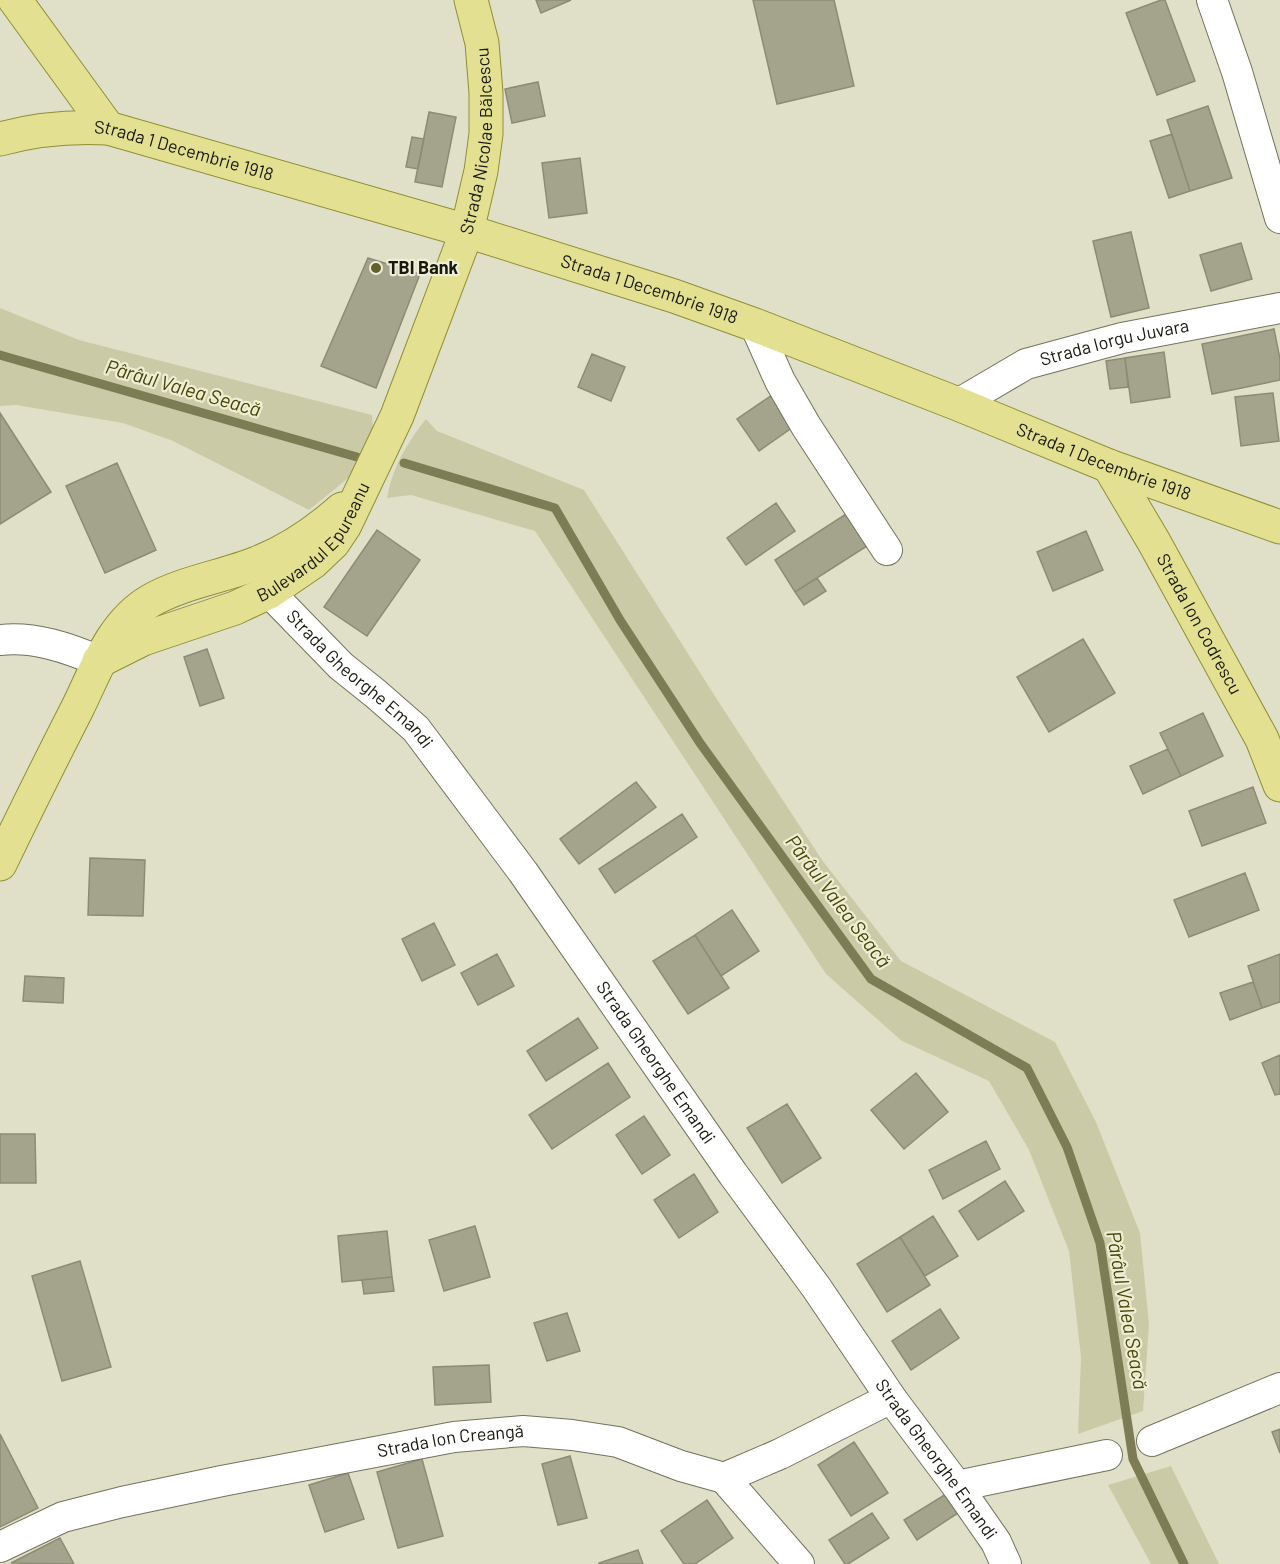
<svg xmlns="http://www.w3.org/2000/svg" width="1280" height="1564" font-family="Barlow,sans-serif">
<rect width="100%" height="100%" fill="#e0e0c8"/>
<path fill="#cacba6" d="M0,308L79,340L372,415L373,429L352,475L309,510L173,441L123,423L16,405L0,406Z
M426,419L437,431L584,490L720,704L822,860L901,961L1055,1042L1096,1122L1140,1233L1149,1324L1143,1411L1078,1434L1081,1357L1069,1251L1029,1150L989,1081L902,1041L826,974L535,531L411,495L387,498C392,468 407,443 426,419Z
M1171,1466L1219,1564H1151L1108,1485Z"/>
<g fill="none" stroke-linecap="round" stroke-linejoin="round">
<path stroke="#7c7c55" stroke-width="9" d="M0,355L357,457
M404,463L555,508L620,620L700,743L871,979L1027,1068L1067,1147L1100,1243L1133,1459L1184,1564"/>
</g>
<path fill="#a4a48d" stroke="#8c8c76" stroke-width="1.5" d="M536,0H571L541,13Z
M753,0H834L854,86L777,104Z
M1161,0H1165L1195,81L1157,95L1126,13Z
M538,82L545,116L512,123L505,89Z
M1208,106L1232,178L1190,191L1167,120Z
M429,112L456,117L442,187L415,182Z
M1172,134L1190,191L1169,198L1150,141Z
M412,137L424,139L418,169L406,167Z
M580,158L587,213L549,218L542,163Z
M1131,232L1149,308L1111,317L1093,241Z
M1241,243L1252,279L1211,291L1200,255Z
M368,258L420,274L376,388L321,366Z
M1274,329L1280,359V380L1212,394L1202,344Z
M1164,352L1170,397L1131,403L1125,358Z
M592,354L625,367L611,401L578,387Z
M1125,358L1128,387L1110,389L1106,361Z
M1273,393L1279,441L1241,446L1235,397Z
M772,395L793,427L759,451L737,419Z
M0,413L51,492L0,524Z
M117,463L156,550L105,573L66,486Z
M776,503L795,531L746,565L727,538Z
M846,514L867,546L795,592L775,560Z
M377,530L420,560L367,636L324,607Z
M1086,531L1103,570L1053,591L1037,552Z
M817,578L826,591L804,605L795,592Z
M1083,639L1115,693L1049,732L1017,677Z
M207,649L224,698L200,706L184,657Z
M1203,713L1223,756L1181,776L1160,733Z
M1168,749L1181,776L1143,794L1130,766Z
M636,782L656,807L579,864L560,839Z
M1253,787L1266,823L1202,846L1189,811Z
M682,814L697,837L615,893L599,869Z
M90,858L145,860L143,916L88,915Z
M1245,873L1259,910L1189,937L1174,900Z
M732,910L759,951L721,976L695,935Z
M434,923L455,965L422,981L402,939Z
M695,935L729,988L688,1014L653,961Z
M497,954L514,986L478,1005L461,973Z
M1280,954V1002L1262,1008L1248,966Z
M25,976L64,978L63,1003L23,1001Z
M1253,982L1262,1008L1230,1020L1220,993Z
M578,1018L598,1048L546,1081L527,1051Z
M1280,1055V1094L1275,1095L1262,1063Z
M608,1063L630,1097L552,1149L529,1115Z
M916,1073L948,1112L904,1149L871,1110Z
M787,1104L821,1158L782,1183L747,1128Z
M644,1116L670,1155L642,1174L616,1135Z
M0,1134H35L36,1183H0Z
M986,1141L1000,1169L943,1199L929,1170Z
M694,1174L718,1212L679,1238L654,1200Z
M1005,1181L1024,1211L978,1240L959,1211Z
M933,1216L958,1256L925,1276L900,1237Z
M475,1226L490,1277L444,1291L429,1240Z
M387,1231L392,1277L342,1282L338,1236Z
M900,1237L930,1285L887,1312L857,1264Z
M80,1261L111,1367L62,1381L32,1276Z
M392,1277L394,1291L364,1294L362,1280Z
M940,1309L959,1338L911,1370L892,1341Z
M567,1313L580,1351L547,1361L534,1323Z
M489,1365L491,1402L435,1405L433,1367Z
M1280,1429V1453L1272,1432Z
M0,1434L38,1508L0,1527Z
M854,1442L888,1493L851,1516L818,1465Z
M570,1456L587,1518L558,1525L542,1464Z
M422,1459L443,1536L398,1548L377,1472Z
M348,1473L364,1519L325,1532L309,1485Z
M946,1494L958,1513L917,1540L904,1520Z
M707,1500L733,1538L695,1564H684L661,1531Z
M872,1513L889,1538L848,1564H845L829,1540Z
M60,1538L74,1564L11,1563Z
M638,1550L643,1564H599V1563Z"/>
<g fill="none" stroke-linecap="round" stroke-linejoin="round">
<defs>
<g id="minor">
<path d="M1212,0L1237,72L1280,218"/>
<path d="M755,325L780,381L806,426L887,550"/>
<path id="s1" d="M958,404L1026,364L1122,338L1280,308"/>
<path id="s2" d="M269,592L341,666L376,694L416,729L523,872L733,1174L816,1287L891,1398L957,1486L996,1542L1006,1564"/>
<path d="M0,640C34,636 68,648 99,661"/>
<path d="M1152,1441L1280,1388"/>
<path d="M724,1478L799,1564"/>
<path d="M957,1486L1107,1455"/>
<path id="s3" d="M0,1547L63,1517L122,1502L222,1481L454,1437L523,1431L572,1435L618,1442L681,1466L724,1478L780,1454L891,1398"/>
</g>
<g id="major">
<path d="M15,0L108,128"/>
<path id="s4" d="M0,139C36,129 71,126 108,128L467,231L674,296L755,325L958,404L1109,466L1280,527"/>
<path id="s5" d="M1109,466L1154,542L1262,739L1280,785"/>
<path id="s6" d="M99,661L143,639L235,608L269,592L313,562L333,543L345,525L397,416L467,231L481,171L486,134V93L482,43L471,0"/>
<path d="M0,864C25,812 51,760 77,709C96,671 111,624 150,601C183,582 222,577 257,563C288,551 317,531 342,509"/>
</g>
</defs>
<use href="#minor" stroke="#72735d" stroke-width="32"/>
<use href="#major" stroke="#908e34" stroke-width="35"/>
<use href="#minor" stroke="#fff" stroke-width="30"/>
<use href="#major" stroke="#e3e191" stroke-width="33"/>
</g>
<circle fill="#61612e" stroke="#edeed5" stroke-width="2" cx="376" cy="268" r="6"/>
<g text-anchor="middle" stroke-width="4.5" stroke-linejoin="round" paint-order="stroke">
<g font-size="18" fill="#18180f" stroke="#edeed5">
<text dy="6" stroke="none"><textPath href="#s6" startOffset="696">Strada Nicolae Bălcescu</textPath></text>
<text dy="6" stroke="none"><textPath href="#s4" startOffset="188">Strada 1 Decembrie 1918</textPath></text>
<text dy="6" stroke="none"><textPath href="#s4" startOffset="674">Strada 1 Decembrie 1918</textPath></text>
<text dy="6" stroke="none"><textPath href="#s1" startOffset="170">Strada Iorgu Juvara</textPath></text>
<text dy="6" stroke="none"><textPath href="#s4" startOffset="1160">Strada 1 Decembrie 1918</textPath></text>
<text dy="6" stroke="none"><textPath href="#s6" startOffset="252">Bulevardul Epureanu</textPath></text>
<text dy="6" stroke="none"><textPath href="#s5" startOffset="182">Strada Ion Codrescu</textPath></text>
<text dy="6" stroke="none"><textPath href="#s2" startOffset="126">Strada Gheorghe Emandi</textPath></text>
<text dy="6" stroke="none"><textPath href="#s2" startOffset="612">Strada Gheorghe Emandi</textPath></text>
<text dy="6" stroke="none"><textPath href="#s3" startOffset="465">Strada Ion Creangă</textPath></text>
<text dy="6" stroke="none"><textPath href="#s2" startOffset="1098">Strada Gheorghe Emandi</textPath></text>
</g>
<g font-size="18" font-weight="bold" fill="#18180f" stroke="#edeed5" text-anchor="start">
<text x="388" y="274">TBI Bank</text>
</g>
<g font-size="20" font-style="italic" fill="#484603" stroke="#edeed5">
<text transform="translate(183 388) rotate(16)" y="7">Pârâul Valea Seacă</text>
<text transform="translate(838 901) rotate(53)" y="7">Pârâul Valea Seacă</text>
<text transform="translate(1127 1310) rotate(80)" y="7">Pârâul Valea Seacă</text>
</g>
</g>
</svg>
